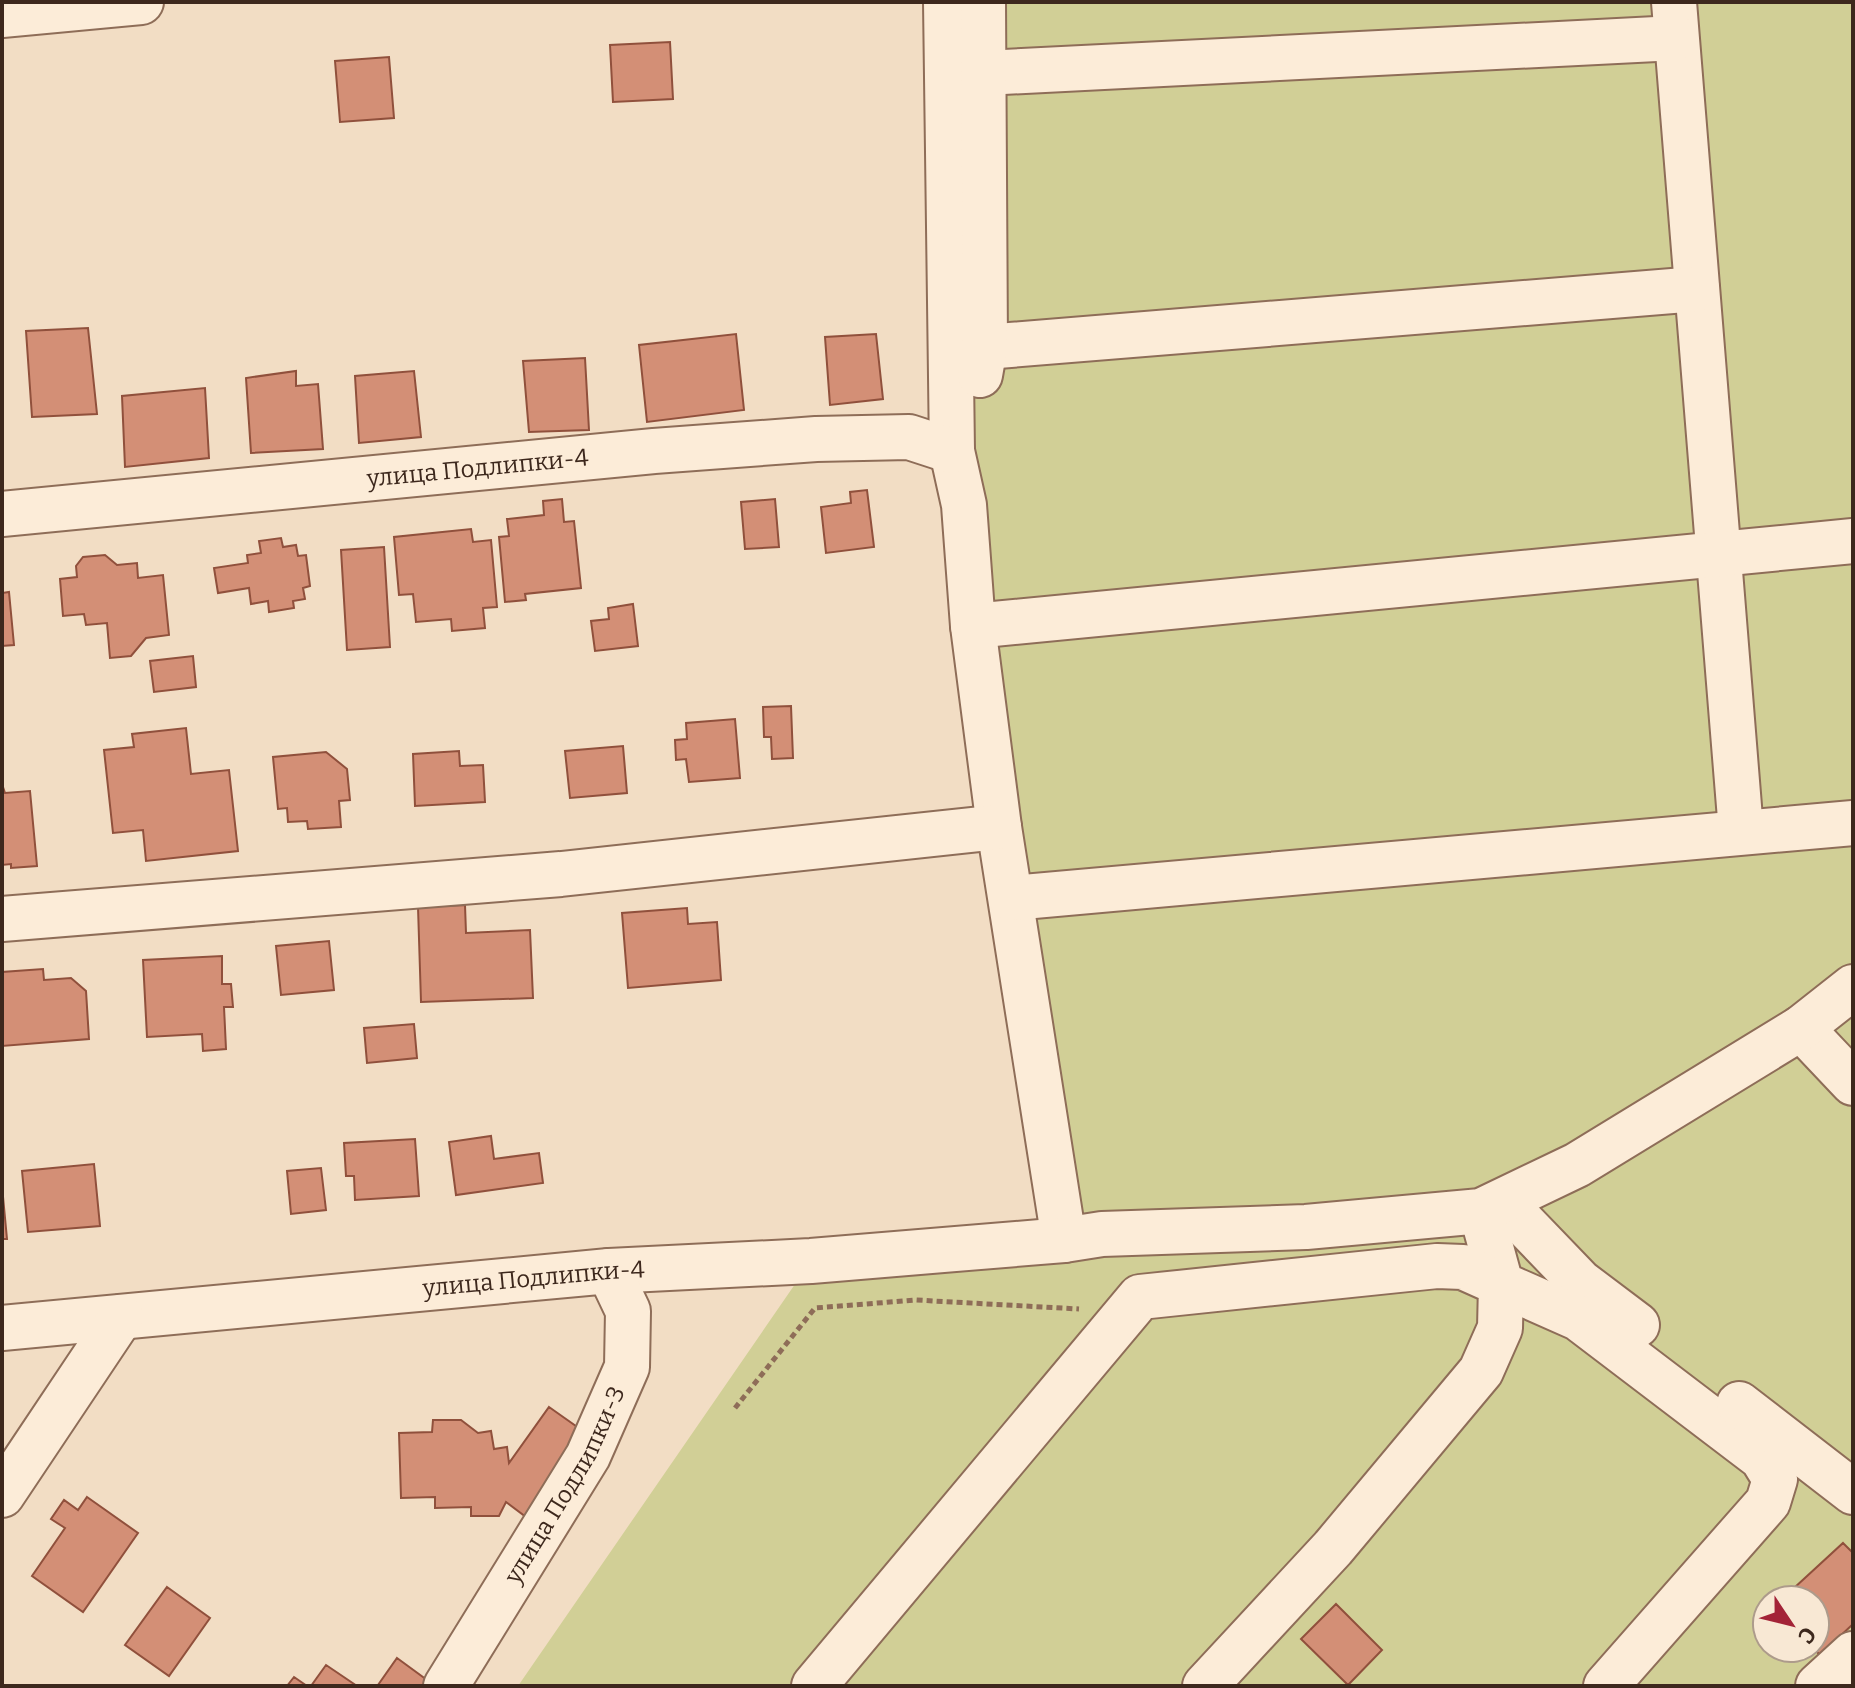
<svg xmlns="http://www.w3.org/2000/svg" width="1855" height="1688" font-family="Bitter,serif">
<rect width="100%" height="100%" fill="#f2ddc4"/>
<path fill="#d1cf96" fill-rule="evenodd" d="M946,2H1853V1686H518L811,1261L1064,1240L973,626ZM1767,1600H1815V1648H1767Z"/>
<path fill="#d38f76" stroke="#90503c" stroke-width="2" d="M670,42L673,99L613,102L610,45Z
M389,57L394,118L340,122L335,61Z
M88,328L97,414L32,417L26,331Z
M736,334L744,410L647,422L639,345Z
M876,334L883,399L830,405L825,337Z
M585,358L589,430L529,432L523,361Z
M296,371V386L318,384L323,449L251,453L246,378Z
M414,371L421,437L359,443L355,376Z
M205,388L209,458L125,467L122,396Z
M867,490L874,547L826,553L821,507L851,503L850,492Z
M562,499L564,522L574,521L581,588L525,594L526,600L505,602L499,537L509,536L507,519L544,515L543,501Z
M775,499L779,547L745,549L741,502Z
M471,529L473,542L491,540L497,607L483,608L485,628L452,631L451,619L416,622L413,594L399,595L394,537Z
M281,538L283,547L296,545L298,556L306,555L310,586L303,588L305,599L293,601L294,608L269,612L268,601L251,604L249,588L218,593L214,568L248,563L247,555L261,553L259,541Z
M384,547L390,647L347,650L341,550Z
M105,555L117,565L137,563L138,578L163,575L169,635L146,638L131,656L110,658L107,623L86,625L84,614L63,616L60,579L77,577L76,566L83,557Z
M9,592L14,645L2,646V593Z
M633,604L638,646L595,651L591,621L609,619L608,608Z
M193,656L196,687L154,692L150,661Z
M791,706L793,758L772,759L771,737H764L763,707Z
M735,719L740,778L689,782L686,759L676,760L675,740L687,739L686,723Z
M186,728L191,774L229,770L238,851L146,861L143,830L113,833L104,750L134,747L132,734Z
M623,746L627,793L570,798L565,751Z
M459,751L460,766L483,765L485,802L415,806L413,754Z
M326,752L347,769L350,800L339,801L341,827L308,829L307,821L288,822L287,808L278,809L273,757Z
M2,784L5,793L30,791L37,866L11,868V864L2,865Z
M465,905L466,933L530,930L533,998L421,1002L418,907Z
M687,908L688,924L717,922L721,980L628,988L622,913Z
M329,941L334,990L281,995L276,946Z
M222,956V984H231L233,1007H224L226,1049L203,1051L202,1034L147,1037L143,960Z
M43,969L44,980L71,978L86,991L89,1039L2,1046V972Z
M414,1024L417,1058L367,1063L364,1028Z
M491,1136L494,1159L539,1153L543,1183L456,1195L449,1142Z
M415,1139L419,1196L355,1200L354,1176H346L344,1143Z
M94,1164L100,1226L28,1232L22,1171Z
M321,1168L326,1210L291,1214L287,1171Z
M2,1186L7,1239H2Z
M549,1407L590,1436L530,1520L506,1502L499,1516H471V1507L435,1508V1497L401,1498L399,1433L432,1432L433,1420H461L478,1433L491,1431L494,1449L507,1447L509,1463Z
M87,1497L138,1533L83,1612L32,1576L65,1528L51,1519L64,1500L78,1510Z
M1843,1543L1853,1553V1624L1820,1655L1813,1648L1815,1600H1781Z
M167,1587L210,1618L169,1676L125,1645Z
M1336,1604L1382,1650L1348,1685L1301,1639Z
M397,1658L427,1680L423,1686L378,1685Z
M326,1665L357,1686H311Z
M294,1677L307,1686H287Z"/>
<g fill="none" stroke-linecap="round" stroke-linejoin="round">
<defs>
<g id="minor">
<path d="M946,2L952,451L964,505L973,626L999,827L1064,1240"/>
<path d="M1674,2L1741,831"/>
<path d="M2,15L141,2"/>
<path d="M984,73L1676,38"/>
<path d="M985,347L1697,289"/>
<path d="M980,375L985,347L983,2"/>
<path id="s1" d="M2,514L654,451L816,439L909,437L952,451"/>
<path d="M973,626L1853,541"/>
<path d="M1011,898L1853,823"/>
<path d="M2,919L561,874L999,827"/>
<path d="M1801,1028L1853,1083"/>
<path d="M1504,1203L1580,1282L1637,1325"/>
<path d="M1481,1211L1501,1284L1578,1318L1762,1458L1775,1479L1768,1502L1606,1686"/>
<path id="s2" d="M2,1328L609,1271L811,1261L1064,1240L1102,1234L1306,1227L1481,1211L1577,1165L1801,1028L1853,987"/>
<path d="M1739,1404L1853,1492"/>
<path d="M2,1495L121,1317"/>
<path id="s3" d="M446,1686L588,1456L627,1367L628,1311L609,1271"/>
<path d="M814,1686L1140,1297L1437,1266L1463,1267L1501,1284L1500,1328L1481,1371L1333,1548L1205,1686"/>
<path d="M1818,1686L1853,1654"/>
</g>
</defs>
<use href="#minor" stroke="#8e6d58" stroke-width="48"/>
<path stroke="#8e6d58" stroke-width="5" stroke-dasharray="6 4" stroke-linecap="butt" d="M735,1408L815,1308L916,1300L1079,1309"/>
<use href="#minor" stroke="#fcecd8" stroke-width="44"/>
</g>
<g text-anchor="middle" stroke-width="6" stroke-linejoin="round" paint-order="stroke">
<g font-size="24" fill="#3d281d" stroke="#f8e8d4">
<text dy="8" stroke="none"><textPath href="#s1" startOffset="478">улица Подлипки-4</textPath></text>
<text dy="8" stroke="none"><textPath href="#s2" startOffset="534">улица Подлипки-4</textPath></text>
<text dy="8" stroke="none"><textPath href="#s3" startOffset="234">улица Подлипки-3</textPath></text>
</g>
</g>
<rect width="1855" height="1688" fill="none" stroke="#3d281d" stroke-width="8"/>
<g transform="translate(1791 1624) rotate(125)"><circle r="38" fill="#f8e8d4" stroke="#ad9b8b" stroke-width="2"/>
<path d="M0-6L14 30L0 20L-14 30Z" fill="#a32337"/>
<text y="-12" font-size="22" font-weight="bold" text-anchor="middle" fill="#3d281d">С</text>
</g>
</svg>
